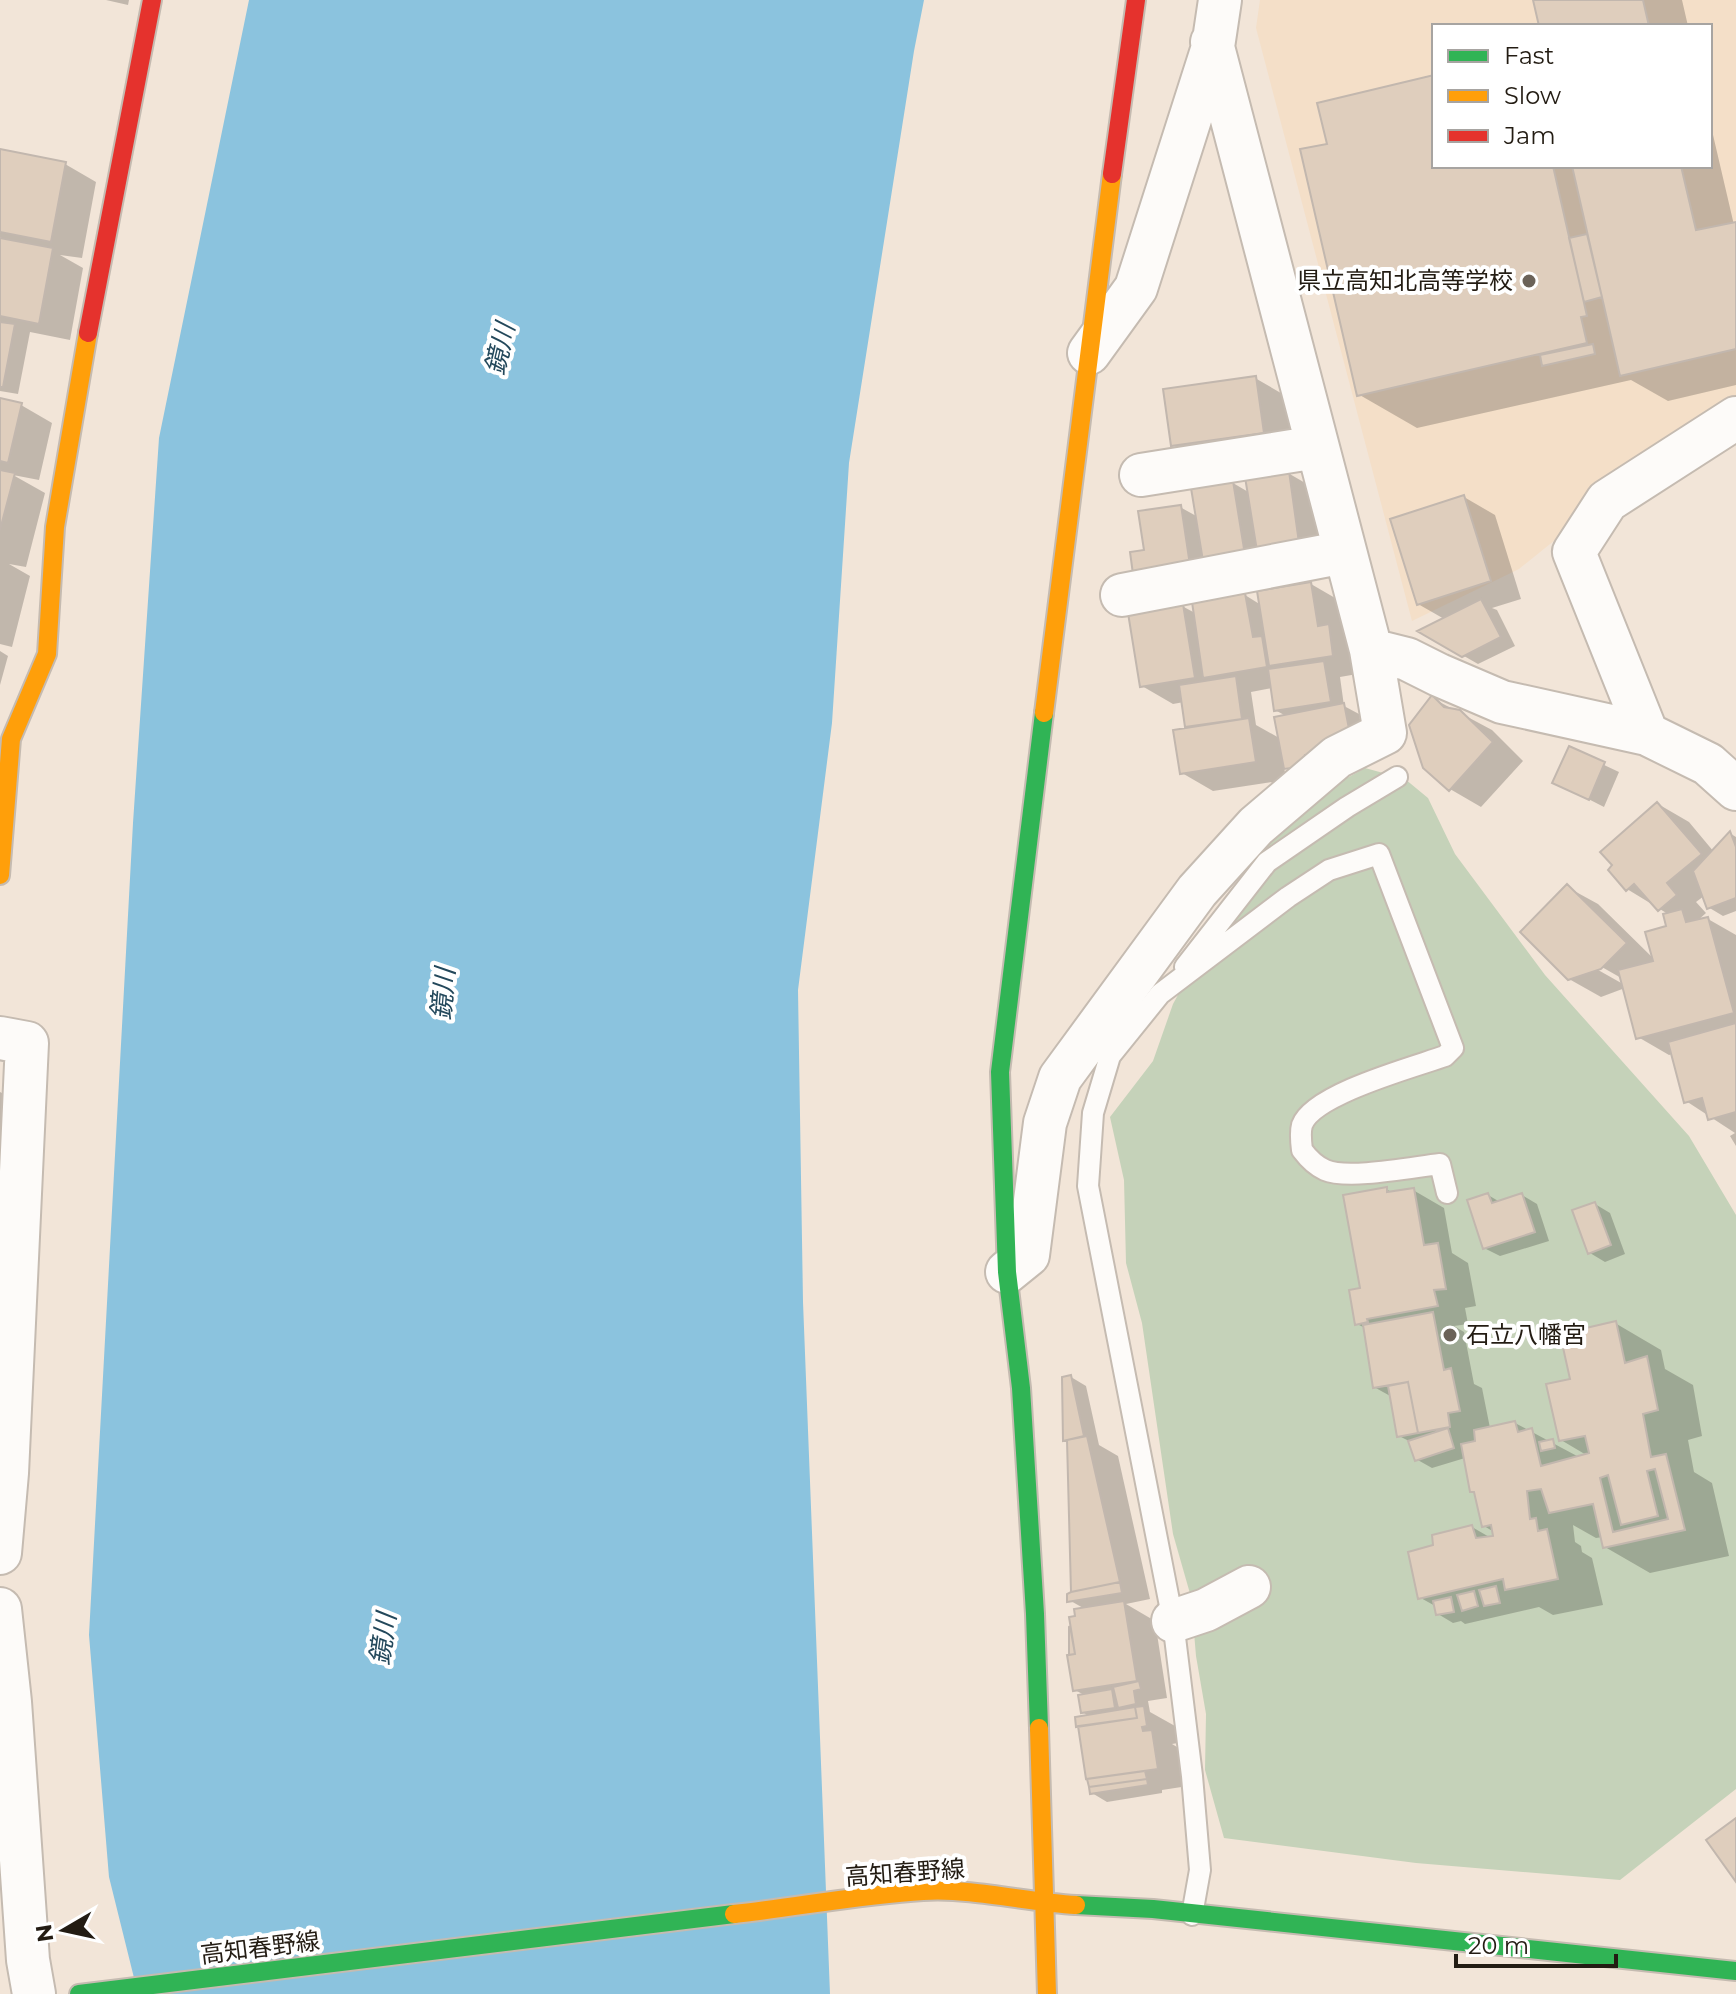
<svg xmlns="http://www.w3.org/2000/svg" width="1736" height="1994" font-family="Montserrat,'Noto Sans JP',sans-serif">
<rect width="100%" height="100%" fill="#f2e5d8"/>
<path fill="#f4dfc8" fill-rule="evenodd" d="M1260,0H1736V396L1716,406L1591,489L1570,528L1519,569L1412,621L1256,28ZM1434,26H1710V166H1434Z"/>
<path fill="#c5d2b9" d="M1365,768L1405,779L1428,798L1455,854L1545,975L1689,1136L1736,1215V1789L1620,1880L1416,1863L1224,1838L1205,1770L1206,1714L1196,1656L1191,1597L1173,1534L1142,1323L1126,1263L1124,1180L1110,1117L1153,1061L1173,1004L1261,844L1313,797Z"/>
<path fill="#8bc3de" d="M249,0H924L914,51L849,463L832,723L798,990L803,1302L830,1994H138L109,1877L89,1635L133,823L159,438Z"/>
<path fill="#0003" fill-rule="evenodd" d="M106,0H129L128,5Z
M1535,0H1682L1688,26H1541Z
M1434,77V166H1710V122L1734,225L1736,224V385L1668,401L1631,380L1417,428L1358,394L1329,145Z
M0,151L65,164L96,182L82,258L60,255L83,268L70,340L30,332L18,394L0,391V240L6,241L0,237Z
M1255,378L1286,396L1294,450L1204,463L1173,445Z
M0,400L21,405L52,423L39,480L13,475L45,493L26,567L9,564L30,576L12,647L0,644Z
M1288,473L1319,491L1330,567L1237,583L1147,551L1180,507L1198,517L1233,483L1250,493Z
M1464,497L1495,515L1521,599L1492,608L1497,610L1515,646L1478,664L1422,632L1446,620L1418,604Z
M1311,584L1342,602L1363,673L1340,677L1344,706L1359,714L1365,747L1301,777L1284,766L1286,780L1213,791L1182,773L1193,729L1187,726L1184,702L1173,704L1142,686L1182,606L1195,613L1245,595L1261,605ZM1272,688L1275,710L1286,716L1281,739L1256,725L1251,692Z
M0,651L8,656L0,685Z
M1432,698L1492,730L1523,761L1481,807L1450,789Z
M1570,749L1619,772L1604,807L1555,782Z
M1658,804L1689,822L1714,852L1731,834L1736,837V911L1723,916L1708,907L1704,896L1696,902L1706,913L1696,922L1708,919L1736,935V1146L1730,1136L1735,1133L1686,1101L1673,1054L1669,1055L1638,1037L1625,988L1601,997L1569,979L1567,887L1598,904L1655,960L1669,927L1668,914L1627,889ZM1593,962L1623,979V984L1591,966Z
M0,1092L10,1097L0,1194Z
M1386,1189L1393,1193L1413,1190L1444,1208L1452,1253L1468,1263L1476,1306L1465,1308L1468,1324L1454,1326L1464,1332L1474,1384L1482,1388L1490,1428L1515,1423L1577,1456H1588L1561,1440L1572,1380L1615,1323L1661,1350L1665,1369L1693,1385L1702,1436L1688,1440L1694,1472L1712,1483L1729,1556L1650,1573L1605,1547L1603,1537L1596,1538L1573,1525L1575,1542L1581,1546L1582,1552L1592,1558L1603,1605L1553,1615L1539,1607L1465,1624L1461,1621L1453,1623L1438,1614L1437,1607L1419,1597L1436,1547L1472,1527L1491,1538L1495,1537L1494,1532L1484,1526L1465,1458L1432,1468L1416,1459L1411,1442L1399,1436L1392,1397L1374,1387L1365,1328L1357,1324Z
M1488,1195L1500,1202L1522,1195L1537,1204L1549,1241L1500,1256L1484,1248Z
M1595,1204L1610,1213L1625,1254L1605,1262L1590,1253Z
M1071,1377L1086,1386L1099,1445L1118,1456L1150,1599L1126,1604L1155,1621L1167,1698L1148,1701L1150,1712L1175,1726L1178,1743L1172,1744L1182,1750L1188,1786L1162,1790V1793L1107,1802L1092,1793L1088,1778L1091,1717L1082,1712L1086,1696L1075,1690L1071,1631H1073L1085,1609L1069,1600L1073,1593L1069,1443L1065,1440Z"/>
<path fill="#dfcebd" stroke="#c2b7ae" stroke-width="2" fill-rule="evenodd" d="M1533,0H1643L1649,26H1539Z
M1434,75V166H1553L1587,316L1581,317L1587,343L1357,396L1300,149L1327,144L1317,103Z
M0,149L66,162L51,242L0,232Z
M1572,166H1681L1696,230L1736,222V349L1620,376Z
M1587,234L1602,297L1584,302L1569,238Z
M0,238L53,248L39,324L0,316Z
M0,322L15,324L3,387H0Z
M1593,344L1595,354L1542,366L1540,355Z
M1256,376L1264,433L1171,446L1163,389Z
M0,398L22,403L8,463L0,461Z
M0,470L15,473L0,530Z
M1289,471L1300,550L1258,557L1245,477Z
M1233,481L1246,561L1204,567L1191,488Z
M1464,495L1491,581L1417,605L1390,519Z
M1181,505L1190,565L1133,574L1130,552L1144,550L1138,511Z
M1311,582L1318,626L1329,624L1333,656L1269,666L1257,591Z
M1245,593L1253,637L1262,636L1267,667L1203,678L1192,602Z
M1481,599L1501,637L1462,657L1417,631Z
M1183,604L1195,678L1140,687L1128,613Z
M1324,661L1331,702L1274,711L1268,669Z
M1236,676L1242,719L1185,727L1179,685Z
M1432,695L1444,707L1460,710L1493,742L1449,791L1423,768L1409,725Z
M1344,703L1351,739L1322,752L1305,755L1307,766L1284,769L1274,717Z
M1249,718L1256,762L1180,774L1173,730Z
M1569,746L1605,762L1589,800L1552,783Z
M1657,802L1702,854L1667,883L1677,895L1658,911L1634,884L1626,891L1608,870L1612,865L1600,852Z
M1730,831L1736,847V898L1707,909L1693,871Z
M1567,884L1627,943L1601,969L1568,980L1520,932Z
M1682,909L1686,922L1708,917L1734,1013L1636,1039L1618,970L1653,961L1645,932L1666,926L1663,914Z
M1736,1023V1112L1708,1120L1702,1098L1684,1103L1668,1042Z
M1387,1187V1192L1414,1188L1424,1245L1438,1243L1446,1289L1434,1290L1438,1306L1367,1319L1368,1322L1355,1325L1349,1290L1360,1288L1343,1195Z
M1488,1193L1492,1203L1522,1193L1535,1232L1483,1249L1467,1200Z
M1595,1202L1611,1245L1588,1254L1572,1210Z
M1433,1312L1444,1370L1451,1368L1460,1411L1448,1413L1450,1427L1418,1433L1408,1382L1373,1388L1363,1325Z
M1616,1321L1625,1363L1647,1356L1658,1410L1643,1414L1651,1457L1666,1454L1685,1530L1603,1548L1593,1504L1549,1513L1541,1489L1527,1491L1530,1519L1536,1518L1538,1531L1547,1529L1558,1579L1505,1590L1503,1579L1418,1599L1408,1552L1433,1545L1432,1535L1472,1525L1476,1538L1493,1536L1491,1525L1482,1527L1474,1492H1470L1461,1444L1475,1441L1474,1430L1515,1421L1518,1432L1532,1428L1541,1466L1589,1453L1585,1436L1559,1441L1546,1384L1570,1379L1560,1334ZM1655,1469L1668,1519L1613,1532L1600,1478L1608,1475L1621,1525L1658,1516L1647,1471Z
M1071,1375L1084,1436L1063,1441L1062,1377Z
M1408,1382L1418,1433L1397,1437L1388,1386Z
M1448,1428L1454,1448L1415,1461L1408,1441Z
M1087,1436L1120,1582L1071,1592L1067,1440Z
M1553,1439L1555,1448L1541,1451L1539,1442Z
M1120,1582L1122,1593L1067,1602V1594L1071,1592Z
M1496,1586L1500,1603L1484,1606L1479,1590Z
M1474,1591L1478,1606L1462,1611L1457,1595Z
M1451,1597L1454,1612L1436,1615L1433,1601Z
M1124,1601L1137,1681L1073,1691L1067,1655L1075,1654L1069,1617L1075,1616L1074,1609Z
M1070,1626L1075,1654L1069,1655V1627Z
M1139,1681L1141,1689L1134,1691L1136,1704L1118,1708L1113,1687Z
M1112,1689L1115,1708L1081,1713L1078,1695Z
M1144,1706L1147,1726L1142,1727L1143,1731L1152,1730L1158,1769L1086,1779L1078,1726L1137,1718L1135,1707Z
M1135,1707L1137,1718L1076,1727L1075,1717Z
M1145,1771L1147,1779L1089,1787L1087,1779Z
M1147,1779L1148,1785L1090,1794L1089,1787Z
M1736,1818V1882L1706,1840Z"/>
<g fill="none" stroke-linecap="round" stroke-linejoin="round">
<defs>
<path id="lane" d="M1185,967L1267,862L1347,807L1397,777
M1192,1915L1200,1870L1192,1776L1173,1621L1088,1186L1093,1113L1110,1056L1160,994L1288,897L1329,870L1379,854L1453,1048L1445,1056C1414,1067 1313,1094 1302,1125C1300,1132 1301,1142 1302,1150C1308,1158 1316,1166 1325,1170C1348,1180 1413,1167 1440,1164L1447,1193"/>
<path id="street" d="M1089,353L1136,288L1213,47L1212,42
M1141,475L1317,447
M1122,595L1345,552
M1371,650L1407,659L1439,675L1502,702L1647,734L1708,764L1736,789
M1647,734L1574,552L1607,501L1736,418
M0,1038L27,1043L7,1473L0,1553
M1007,1272L1028,1255L1045,1123L1060,1078L1197,891L1256,826L1337,757L1385,733L1371,650L1213,47L1220,0
M0,1609L10,1702L28,1960L34,1994
M1173,1621L1206,1610L1249,1587"/>
<path id="fast" d="M1039,1728L1035,1614L1021,1388L1007,1272L1000,1072L1044,713
M1076,1905L1153,1909L1736,1971
M79,1994L734,1914"/>
<path id="slow" d="M1044,713L1112,174
M0,875L11,739L47,654L55,527L88,333
M1039,1728L1047,1994
M734,1914C797,1907 860,1895 923,1891C975,1888 1025,1902 1076,1905"/>
<path id="jam" d="M1112,174L1136,0
M88,333L152,0"/>
</defs>
<use href="#lane" stroke="#c5bbb1" stroke-width="24"/>
<use href="#street" stroke="#c5bbb1" stroke-width="46"/>
<use href="#fast" stroke="#c5bbb1" stroke-width="22"/>
<use href="#slow" stroke="#c5bbb1" stroke-width="22"/>
<use href="#jam" stroke="#c5bbb1" stroke-width="22"/>
<use href="#lane" stroke="#fdfbf9" stroke-width="20"/>
<use href="#street" stroke="#fdfbf9" stroke-width="42"/>
<use href="#fast" stroke="#30b455" stroke-width="18"/>
<use href="#slow" stroke="#ff9f0a" stroke-width="18"/>
<use href="#jam" stroke="#e5322d" stroke-width="18"/>
</g>
<g fill="#6b6258" stroke="#fff" stroke-width="3">
<circle cx="1529" cy="281" r="8"/>
<circle cx="1450" cy="1335" r="8"/>
</g>
<g text-anchor="middle" stroke-width="8" stroke-linejoin="round" paint-order="stroke">
<g font-size="24" fill="#231c13" stroke="#fff" text-anchor="end">
<text x="1513" y="289">県立高知北高等学校</text>
<text x="1466" y="1343" text-anchor="start">石立八幡宮</text>
</g>
<g font-size="24" fill="#231c13" stroke="#fff">
<text transform="translate(905 1873) rotate(-4)" y="8">高知春野線</text>
<text transform="translate(260 1948) rotate(-7)" y="8">高知春野線</text>
</g>
<g font-size="26" font-style="italic" fill="#23485b" stroke="#fff">
<text transform="translate(500 349) rotate(-77)" y="9">鏡川</text>
<text transform="translate(443 994) rotate(-85)" y="9">鏡川</text>
<text transform="translate(383 1639) rotate(-82)" y="9">鏡川</text>
</g>
</g>
<rect x="1432" y="24" width="280" height="144" fill="#ffffff" stroke="#a7a4a1" stroke-width="2"/>
<rect x="1448" y="50" width="40" height="12" fill="#30b455" stroke="#a7a4a1" stroke-width="2"/>
<text x="1504" y="64" font-size="24" fill="#231c13">Fast</text>
<rect x="1448" y="90" width="40" height="12" fill="#ff9f0a" stroke="#a7a4a1" stroke-width="2"/>
<text x="1504" y="104" font-size="24" fill="#231c13">Slow</text>
<rect x="1448" y="130" width="40" height="12" fill="#e5322d" stroke="#a7a4a1" stroke-width="2"/>
<text x="1504" y="144" font-size="24" fill="#231c13">Jam</text>
<g transform="translate(64 1930) rotate(261)" stroke="#ffffff" stroke-width="6" paint-order="stroke">
<path d="M0-6L14 30L0 20L-14 30Z" fill="#231c13"/>
<text y="-12" font-size="22" font-weight="bold" text-anchor="middle" fill="#231c13">N</text>
</g>
<path d="M1456 1954v12h160v-12" fill="none" stroke="#231c13" stroke-width="4"/>
<text x="1468" y="1954" font-size="24" fill="#231c13" stroke="#ffffff" stroke-width="6" paint-order="stroke">20 m</text>
</svg>
